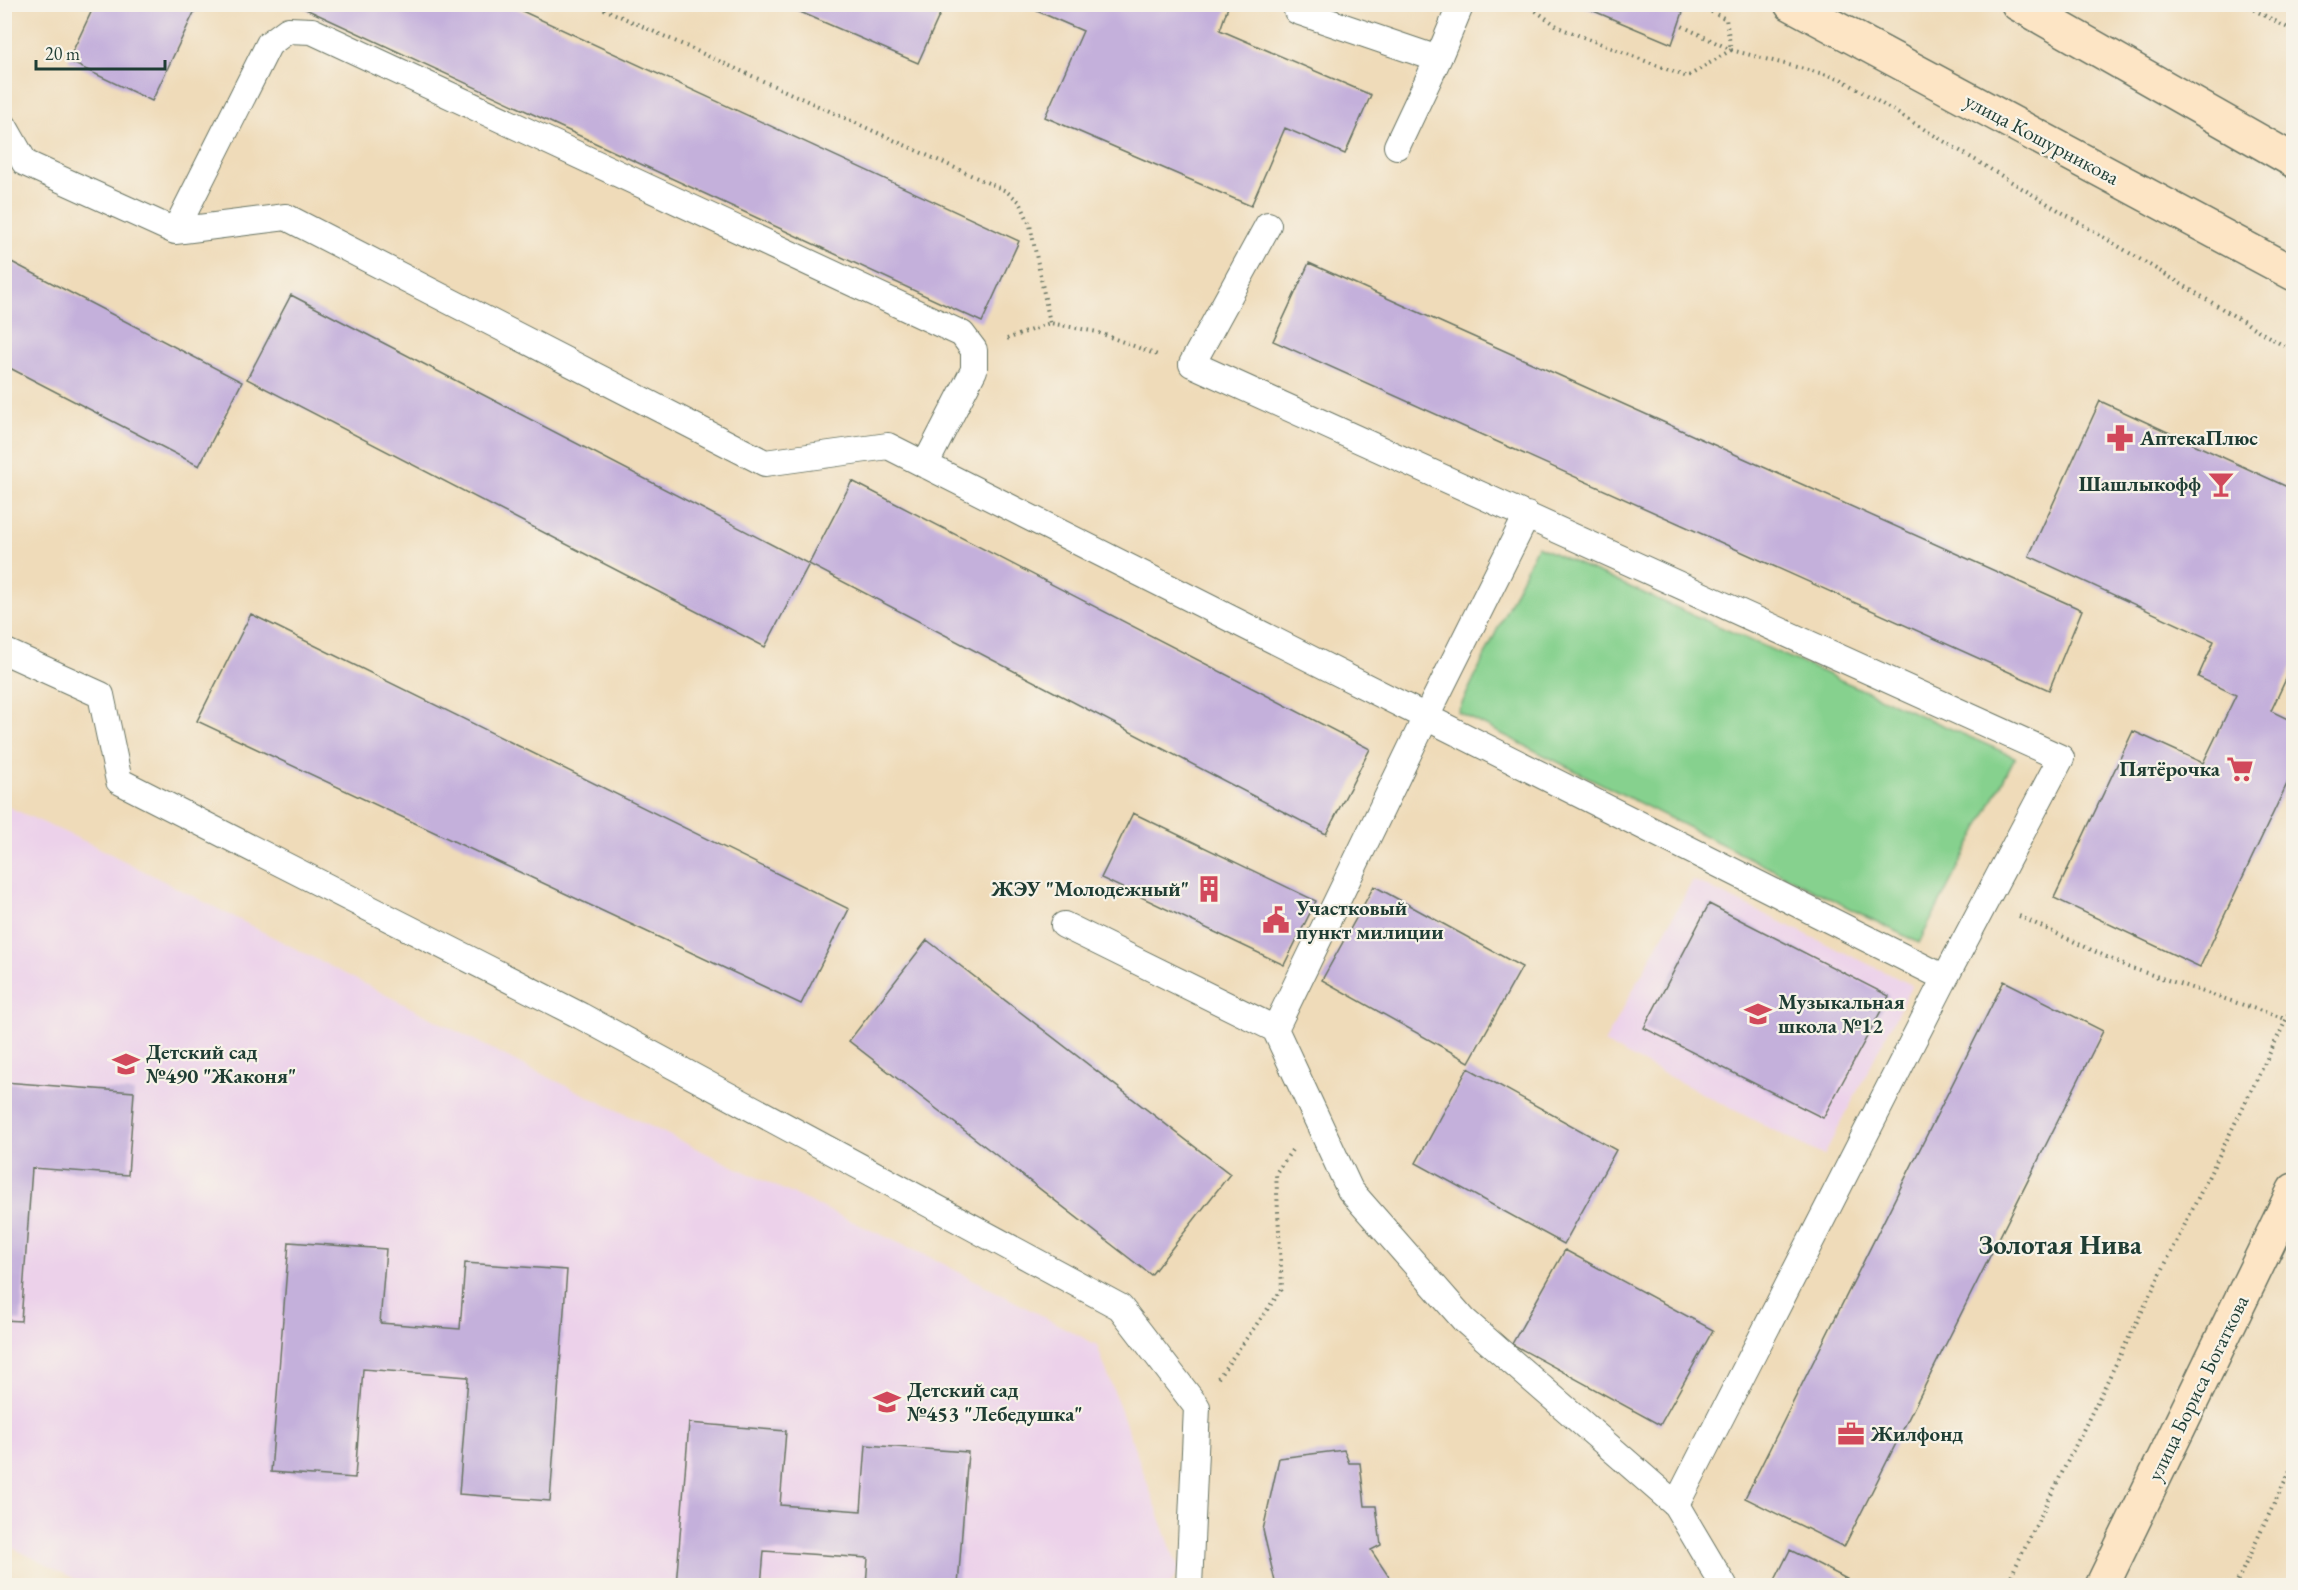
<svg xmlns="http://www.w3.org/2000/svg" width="2298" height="1590" font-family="'EB Garamond',serif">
<rect width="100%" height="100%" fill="#f7f3e8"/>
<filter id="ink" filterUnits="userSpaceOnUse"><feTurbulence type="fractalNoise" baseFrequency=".0167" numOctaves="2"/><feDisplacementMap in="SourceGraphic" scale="12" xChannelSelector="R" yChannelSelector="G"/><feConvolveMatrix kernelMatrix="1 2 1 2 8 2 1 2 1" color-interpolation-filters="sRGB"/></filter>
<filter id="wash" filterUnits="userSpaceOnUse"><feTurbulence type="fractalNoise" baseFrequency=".008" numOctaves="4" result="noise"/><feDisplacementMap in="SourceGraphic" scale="24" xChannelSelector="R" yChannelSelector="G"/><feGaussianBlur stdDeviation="1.35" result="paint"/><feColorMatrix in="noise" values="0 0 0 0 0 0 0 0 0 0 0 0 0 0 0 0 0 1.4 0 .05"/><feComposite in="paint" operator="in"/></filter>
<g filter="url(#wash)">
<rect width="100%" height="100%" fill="#efdbb9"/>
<path fill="#ecd1ea" d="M4,805L93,845L523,1065L760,1179L936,1260L1097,1345L1179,1570L1170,1585L89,1586L5,1544Z
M1693,880L1912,985L1824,1156L1604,1043Z"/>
<path fill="#86d18e" stroke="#528761" stroke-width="1.5" d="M1537,546L2015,757L1919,943L1458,712Z"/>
<g id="blocks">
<path fill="#c4b0db" d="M95,4H198L152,101L68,61Z
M295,4H507L1019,241L982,322Z
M1040,4H1229L1220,30L1371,95L1345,154L1285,128L1251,206L1045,117L1083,31L1037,11Z
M1577,4H1668L1683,12L1672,44Z
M784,5H944L918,63Z
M4,258L242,382L199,466L4,365Z
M1309,263L2082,610L2049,690L1273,341Z
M291,295L809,564L765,647L247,379Z
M2100,401L2294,490V662L2271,711L2294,722V769L2200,967L2054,898L2133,731L2203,763L2236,695L2198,677L2214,641L2029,556Z
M852,481L1370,749L1326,834L809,564Z
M251,614L849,909L801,1004L197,721Z
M1133,813L1316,901L1284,965L1101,878Z
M1374,886L1522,967L1469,1062L1322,980Z
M1709,904L1889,996L1823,1118L1644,1028Z
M927,940L1230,1174L1151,1275L849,1041Z
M2004,981L2103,1031L1844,1547L1745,1498Z
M1468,1068L1616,1150L1564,1244L1416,1163Z
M4,1082L134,1092L128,1175L32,1168L21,1321L4,1320Z
M289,1242L386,1249L380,1323L460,1329L465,1263L567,1270L550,1501L459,1494L468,1377L363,1369L355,1478L271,1472Z
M1565,1250L1713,1330L1660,1425L1512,1344Z
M689,1423L786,1431L780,1505L861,1511L866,1445L968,1452L958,1586H866L868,1558L764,1551L761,1586H676Z
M1344,1450L1349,1463H1360L1365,1506H1376L1381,1545L1371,1550L1395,1586H1276L1263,1530L1279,1458Z
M1790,1550L1820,1565L1860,1586H1772Z"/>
</g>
</g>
<g filter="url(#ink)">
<use href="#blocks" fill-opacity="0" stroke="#687463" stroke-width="1.5"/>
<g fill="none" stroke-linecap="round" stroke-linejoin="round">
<defs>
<path id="lane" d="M1298,4L1297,11L1438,59L1461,4
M4,126L25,163L175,231L286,217L765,463L888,446L1426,717L1275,1029L1350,1190L1464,1320L1676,1505L1724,1586
M1397,146L1438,59
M1268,225L1192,364L2061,758L1945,978
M175,231L269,44L288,30L312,31L962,334L974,350V370L925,465
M1527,515L1426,717L1945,978L1676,1505
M4,651L101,695L119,781L581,1016L1120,1307L1197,1407L1189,1586
M1064,925L1275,1029"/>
<path id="secondary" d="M1791,4L2294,274
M2018,4L2294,161
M2102,1586L2294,1190"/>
</defs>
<use href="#lane" stroke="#687463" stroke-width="28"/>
<use href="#secondary" stroke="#687463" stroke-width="36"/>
<path stroke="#687463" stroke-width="4" stroke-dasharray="1.5 4.5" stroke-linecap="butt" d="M593,4L1006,191L1020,202L1030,225L1050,323
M1526,4L1560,28L1687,77L1731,50L1680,25
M1695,4L1726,19L1731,50L1839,78L2294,352
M2243,4L2294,31
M1007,339L1050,323L1097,332L1160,356
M2019,916L2128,967L2286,1019
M1218,1378L1282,1289L1276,1173L1292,1150
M2006,1586L2294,1004
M2235,1586L2294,1462"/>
<use href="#lane" stroke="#fff" stroke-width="26"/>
<use href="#secondary" stroke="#fde5c5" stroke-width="33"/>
</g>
</g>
<defs>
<symbol id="pharmacy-bare" viewBox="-9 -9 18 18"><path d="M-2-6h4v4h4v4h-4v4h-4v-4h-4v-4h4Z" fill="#d1495b" stroke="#f7f3e8" stroke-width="2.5" paint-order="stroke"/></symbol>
<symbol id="bar-bare" viewBox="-9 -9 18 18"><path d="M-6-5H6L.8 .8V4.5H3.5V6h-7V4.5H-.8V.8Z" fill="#d1495b" stroke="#f7f3e8" stroke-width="2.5" paint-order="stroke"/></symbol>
<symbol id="supermarket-bare" viewBox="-9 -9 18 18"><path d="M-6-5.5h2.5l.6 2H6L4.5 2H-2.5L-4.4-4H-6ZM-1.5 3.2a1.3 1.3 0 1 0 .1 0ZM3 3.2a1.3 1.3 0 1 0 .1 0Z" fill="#d1495b" stroke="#f7f3e8" stroke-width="2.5" paint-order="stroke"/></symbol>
<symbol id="building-bare" viewBox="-9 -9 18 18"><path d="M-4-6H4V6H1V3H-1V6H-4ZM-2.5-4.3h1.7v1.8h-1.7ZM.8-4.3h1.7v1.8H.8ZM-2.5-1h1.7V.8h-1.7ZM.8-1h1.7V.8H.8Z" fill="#d1495b" stroke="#f7f3e8" stroke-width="2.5" paint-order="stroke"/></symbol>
<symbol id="civic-bare" viewBox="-9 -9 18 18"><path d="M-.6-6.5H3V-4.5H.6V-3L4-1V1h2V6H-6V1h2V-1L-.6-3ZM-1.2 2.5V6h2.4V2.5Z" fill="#d1495b" stroke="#f7f3e8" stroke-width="2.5" paint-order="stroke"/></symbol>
<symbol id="school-bare" viewBox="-9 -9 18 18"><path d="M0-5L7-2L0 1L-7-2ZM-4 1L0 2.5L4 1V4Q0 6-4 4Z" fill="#d1495b" stroke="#f7f3e8" stroke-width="2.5" paint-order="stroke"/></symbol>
<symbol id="office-bare" viewBox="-9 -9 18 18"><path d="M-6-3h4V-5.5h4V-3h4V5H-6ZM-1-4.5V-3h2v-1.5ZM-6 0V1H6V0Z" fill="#d1495b" stroke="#f7f3e8" stroke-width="2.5" paint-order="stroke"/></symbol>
</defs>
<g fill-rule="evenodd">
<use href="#pharmacy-bare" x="2101" y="419" width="38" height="38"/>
<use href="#bar-bare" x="2202" y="465" width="38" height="38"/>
<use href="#supermarket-bare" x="2221" y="750" width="38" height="38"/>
<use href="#building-bare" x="1190" y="870" width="38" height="38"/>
<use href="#civic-bare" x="1257" y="901" width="38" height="38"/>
<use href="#school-bare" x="1739" y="995" width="38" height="38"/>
<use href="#school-bare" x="107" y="1045" width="38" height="38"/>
<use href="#school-bare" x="868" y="1383" width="38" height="38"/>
<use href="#office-bare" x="1832" y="1415" width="38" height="38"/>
</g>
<g text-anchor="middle" stroke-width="4.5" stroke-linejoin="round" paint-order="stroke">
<g font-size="21" fill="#1f3d34" stroke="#f7f3e8">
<text transform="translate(2042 139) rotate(28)" y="7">улица Кошурникова</text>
<text transform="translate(2198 1388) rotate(-64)" y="7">улица Бориса Богаткова</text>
</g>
<g font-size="21" font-weight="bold" fill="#1f3d34" stroke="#f7f3e8" text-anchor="start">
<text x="2140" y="445">АптекаПлюс</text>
<text x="2201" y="491" text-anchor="end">Шашлыкофф</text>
<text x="2220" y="776" text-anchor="end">Пятёрочка</text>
<text x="1189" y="896" text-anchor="end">ЖЭУ "Молодежный"</text>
<text x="1296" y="915">Участковый<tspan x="1296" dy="24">пункт милиции</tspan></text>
<text x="1778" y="1009">Музыкальная<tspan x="1778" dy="24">школа №12</tspan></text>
<text x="146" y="1059">Детский сад<tspan x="146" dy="24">№490 "Жаконя"</tspan></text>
<text x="907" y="1397">Детский сад<tspan x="907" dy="24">№453 "Лебедушка"</tspan></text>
<text x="1871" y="1441">Жилфонд</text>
</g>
<g font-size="27" font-weight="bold" fill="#1f3d34" stroke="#f7f3e8">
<text x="2060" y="1254">Золотая Нива</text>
</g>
</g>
<rect width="2298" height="1590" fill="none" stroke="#f7f3e8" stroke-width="24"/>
<path d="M36 60v9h129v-9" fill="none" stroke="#1f3d34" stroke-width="3"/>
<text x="45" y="60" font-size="18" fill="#1f3d34" stroke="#f7f3e8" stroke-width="4.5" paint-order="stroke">20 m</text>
</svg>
